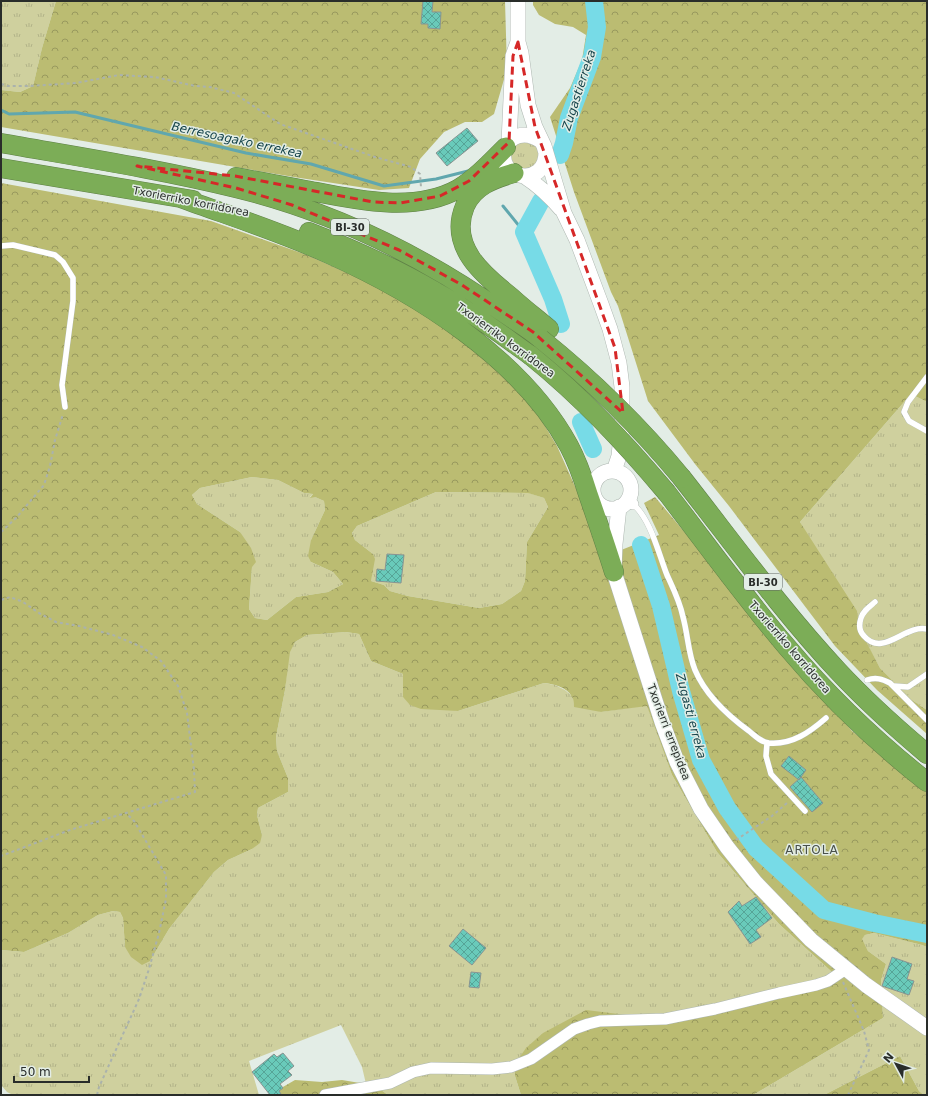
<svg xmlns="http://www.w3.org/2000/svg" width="928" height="1096" font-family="'DejaVu Sans',sans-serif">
<defs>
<pattern id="grass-tufts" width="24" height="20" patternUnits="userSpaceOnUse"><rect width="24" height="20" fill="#cfd09e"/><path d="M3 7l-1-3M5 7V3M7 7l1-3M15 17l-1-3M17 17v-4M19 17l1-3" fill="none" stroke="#b2b388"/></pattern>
<pattern id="forest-crowns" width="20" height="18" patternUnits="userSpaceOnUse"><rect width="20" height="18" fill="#bbbc72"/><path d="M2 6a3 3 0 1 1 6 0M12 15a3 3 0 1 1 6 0" fill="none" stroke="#98995e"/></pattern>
<pattern id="building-cross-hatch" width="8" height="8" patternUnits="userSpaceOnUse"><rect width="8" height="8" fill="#69caba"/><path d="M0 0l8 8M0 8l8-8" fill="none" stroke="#56a497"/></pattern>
</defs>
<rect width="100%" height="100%" fill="#e3ede6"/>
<path fill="url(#grass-tufts)" d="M1,1H56L42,48L33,86L20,92L1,90Z
M524,140L536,145L540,153L536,165L524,170L512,162L510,154L513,146Z
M911,394L927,402V710L912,700L880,668L800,522Z
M252,477L278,480L304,493L313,494L310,497H315L324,501L325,510L311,540V562L333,572L343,584L328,592L296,597L267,620L255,618L249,609L252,567L240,532L197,504L192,495L200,488Z
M436,492L529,493L544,498L548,507L527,542L525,581L521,591L502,604L479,608L408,596L390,591L384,585L371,581L373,554L355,540L352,533L357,526Z
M346,632L359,634L371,661L403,674V697L458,711L544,683L555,685L565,690L573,697L601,712L647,705L672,775L717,852L779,924L832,972L824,978L515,1076L521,1095H388L377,1087L366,1084L362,1067L341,1025L249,1061L259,1095H13L7,1092L1,1085V950L24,952L68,933L98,915L113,911L120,912L123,918L125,947L150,961L169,929L214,872L228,860L252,849L262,835L257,815L258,808L288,792V778L277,751L276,737L285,690L289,652L295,642L307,635Z
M874,933L922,945L927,947V1095H924L919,1091L900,1056L824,1095H753L883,1018L881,980L886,964L868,951L861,939L865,935Z"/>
<path fill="url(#forest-crowns)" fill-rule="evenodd" d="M56,1H505L507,69L494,114L482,122H465L444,132L420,159L409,188L379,190L300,178L1,127V90L20,92L33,86L42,48Z
M533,1H927V402L911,394L800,522L857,611L859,628L880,668L912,700L927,710V734L877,690L835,646L729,506L695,464L648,401L618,306L611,292L574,192L550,117L570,88L582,60L586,35L573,27L555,24L539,15L533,5Z
M1,183L211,221L307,255L370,283L426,314L508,377L536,411L557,446L578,493L601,558L659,535L644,503L655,497L852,731L927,791V947L922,945L874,933L865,935L862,939L868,951L886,964L881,980L883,1018L753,1095H521L515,1076V1064L526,1048L543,1033L586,1010L635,1016L673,1014L824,978L832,972L779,924L717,852L672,775L647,706L601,712L574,707C574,704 574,699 572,697C567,687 554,684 544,683L458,711L421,709L410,705L403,697V674L371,661L359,634L346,632L307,635L295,642L290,652L285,690L276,737L277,751L288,778V792L258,808L257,815L262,835L260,843L252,849L228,860L214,872L169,929L150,961L142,965L131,957L125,947L123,918L120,912L113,911L98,915L68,933L24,952L1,950ZM252,477L278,480L304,493L313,494L310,498L315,497L324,501L325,510L311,540L308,556L311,562L333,572L343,584L328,592L296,597L267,620L255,618L249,609L252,567L256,562L251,548L240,532L197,504L192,495L200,488ZM436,492L528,493L544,498L548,507L527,542L525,581L521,591L502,604L479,608L408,596L390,591L384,585L371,581L375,559L373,554L355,540L352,533L357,526Z
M900,1056L919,1091L924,1095H824Z
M295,1080L322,1082L342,1080L366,1084L377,1087L388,1095H269Z"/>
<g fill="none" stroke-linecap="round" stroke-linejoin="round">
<path stroke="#60a7ae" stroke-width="3" d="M1,110L9,114L75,112L246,153L311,164L384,186L436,179L468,171
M503,206L524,232"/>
<path stroke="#77dbe7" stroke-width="18" d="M560,155L564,143L569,118L592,57L597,27L594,1
M541,201L524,232L553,299L561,324
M581,422L593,449
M641,545L661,606L681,691L701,760L727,808L756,848L824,910L874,923L927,934"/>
</g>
<path fill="url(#building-cross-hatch)" stroke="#899492" d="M423,1H433L432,12H441L440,29L428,28V24H421Z
M467,128L478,141L447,166L436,153Z
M387,554L404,555L401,583L376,581L377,569L385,570Z
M789,756L806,770L799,780L781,766Z
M801,777L823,803L812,812L790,787Z
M756,897L772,918L756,930L761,937L750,944L728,912L739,901L742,906Z
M463,929L486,948L472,965L449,946Z
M892,957L912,964L907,979L914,981L909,995L882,986Z
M471,972L481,973L479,988L469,987Z
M283,1053L294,1066L288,1071L292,1075L280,1084L283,1088L279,1091L281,1094L279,1095H270L252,1072L274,1054L277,1057Z"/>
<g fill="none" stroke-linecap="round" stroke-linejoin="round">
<defs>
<path id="lane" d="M1,246L13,245L55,255L63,262L73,278V301L62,385L65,407
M927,377L908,402L904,412L909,421L927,431
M633,504C651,520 658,552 667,575C673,588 680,602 683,617C688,635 688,653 695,670C706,696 727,715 749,731C755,736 761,742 769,743C792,745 810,732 826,718
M875,602C869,607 863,611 861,618C859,624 859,631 864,636C883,658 905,624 927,629
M867,680C876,677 882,679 890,683L927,720
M894,686L908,687L927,674
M767,743L766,756L771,774L805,811"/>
<path id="street" d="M627,500L633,504
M325,1095L390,1083L413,1072L431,1068L492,1069L511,1067L531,1059L574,1029L588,1024L600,1021L665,1019L715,1009L779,993L816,985L828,981L846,969"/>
<path id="secondary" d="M518,42L521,53L528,105L535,127L544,146L564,213L577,240L601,304L610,329L619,363L622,387V426L619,456L614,471
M541,141C534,136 527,133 518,136C512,138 507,143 505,149C495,179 546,189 546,152
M509,142L513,56L518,42V1
M524,176C538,185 550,196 561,209
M593 490a19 19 0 1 1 38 0a19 19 0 1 1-38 0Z
M619,507L615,544L614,572L662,722L677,762L701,809L727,847L755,882L811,940L866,985L927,1028"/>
<path id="highway" d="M1,143C80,157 158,169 236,188C330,211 421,255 501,311C514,320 528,328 541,339
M1,168L193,200
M514,173C493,179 474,186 465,206C448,246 483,275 511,297C523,308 536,318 549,329
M236,177C261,182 286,186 311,191C356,200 415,213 458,189C476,178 491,162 506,147
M181,198C230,216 281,232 329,254C417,293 522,359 569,446C577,461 583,478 588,494C597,520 606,546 614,572
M309,232C353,249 395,268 436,292C469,310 499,333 530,355
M682,478C733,543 782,611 838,671C866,701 896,728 927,754
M667,493C707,545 745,598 787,647C829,697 876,742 927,782"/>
</defs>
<use href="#lane" stroke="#aeb7b1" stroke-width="6"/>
<use href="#street" stroke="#aeb7b1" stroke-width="12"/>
<use href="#secondary" stroke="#aeb7b1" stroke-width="16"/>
<use href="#highway" stroke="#5f8047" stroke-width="20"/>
<path stroke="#aab2ac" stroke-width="2" stroke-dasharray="3 3" stroke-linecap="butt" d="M1,84L8,86H30L76,83L119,75L155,77L195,86L210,87L234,93L280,124L375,157L411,167L420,174L421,187
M1,532L16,518L44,485L50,466L55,440L63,414
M1,600L10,597L23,602L39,613L56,622L79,626L113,635L142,647L161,661L178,686L187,713L194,770L195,792L70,830L1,856
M736,840L772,816L787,803
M843,982L864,1031L869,1050L848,1095
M97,1095L99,1087L139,999L149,969L159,933L166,899V875L134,821L126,813"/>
<use href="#lane" stroke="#fff" stroke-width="5.5"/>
<use href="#street" stroke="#fff" stroke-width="11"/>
<use href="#secondary" stroke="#fff" stroke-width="15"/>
<use href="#highway" stroke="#7cad57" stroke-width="19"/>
<defs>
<path id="highway-bridge" d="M541,339C592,380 640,427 682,478
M530,355C582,397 624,442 667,493"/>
</defs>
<use href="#highway-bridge" stroke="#5f8047" stroke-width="20" stroke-linecap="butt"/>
<use href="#highway-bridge" stroke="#7cad57" stroke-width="19"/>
</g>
<path fill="none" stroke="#d62828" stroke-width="3" stroke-dasharray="8 5" stroke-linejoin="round" d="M518,42L535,127L615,348L623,413L533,332L462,285L399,250L292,205L236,188L137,166L235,176L373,202L400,203L440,196L469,181L509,142L513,56Z"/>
<g text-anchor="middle" stroke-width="3" stroke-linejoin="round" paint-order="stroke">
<g fill="#e3ede6" stroke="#616762" stroke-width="1">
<rect x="331" y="219" width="38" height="16" rx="3"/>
<rect x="744" y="574" width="38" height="16" rx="3"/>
</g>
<g font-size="10" font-weight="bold" fill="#292d2a">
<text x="350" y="231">BI-30</text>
<text x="763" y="586">BI-30</text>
</g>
<g font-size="11" fill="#292d2a" stroke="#e3ede6">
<text transform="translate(191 201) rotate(11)" y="4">Txorierriko korridorea</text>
<text transform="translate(506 340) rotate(36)" y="4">Txorierriko korridorea</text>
<text transform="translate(790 647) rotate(49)" y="4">Txorierriko korridorea</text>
<text transform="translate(669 732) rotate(69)" y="4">Txorierri errepidea</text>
</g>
<g font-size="12" font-style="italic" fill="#17454b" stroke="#e3ede6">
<text transform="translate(579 90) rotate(-72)" y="4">Zugastierreka</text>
<text transform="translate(237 140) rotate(12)" y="4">Berresoagako errekea</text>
<text transform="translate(691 716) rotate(75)" y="4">Zugasti erreka</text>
</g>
<g font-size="12" letter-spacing="1" fill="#49514b" stroke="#e3ede6">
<text x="812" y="854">ARTOLA</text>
</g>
</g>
<rect width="928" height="1096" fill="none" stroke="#292d2a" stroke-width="4"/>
<g transform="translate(896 1064) rotate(310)" stroke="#e3ede6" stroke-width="3" paint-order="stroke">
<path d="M0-3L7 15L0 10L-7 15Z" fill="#292d2a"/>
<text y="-6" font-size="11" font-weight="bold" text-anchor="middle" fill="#292d2a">N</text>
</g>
<path d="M14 1076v6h75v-6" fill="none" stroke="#292d2a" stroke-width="2"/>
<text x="20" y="1076" font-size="12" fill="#292d2a" stroke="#e3ede6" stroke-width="3" paint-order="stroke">50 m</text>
</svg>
